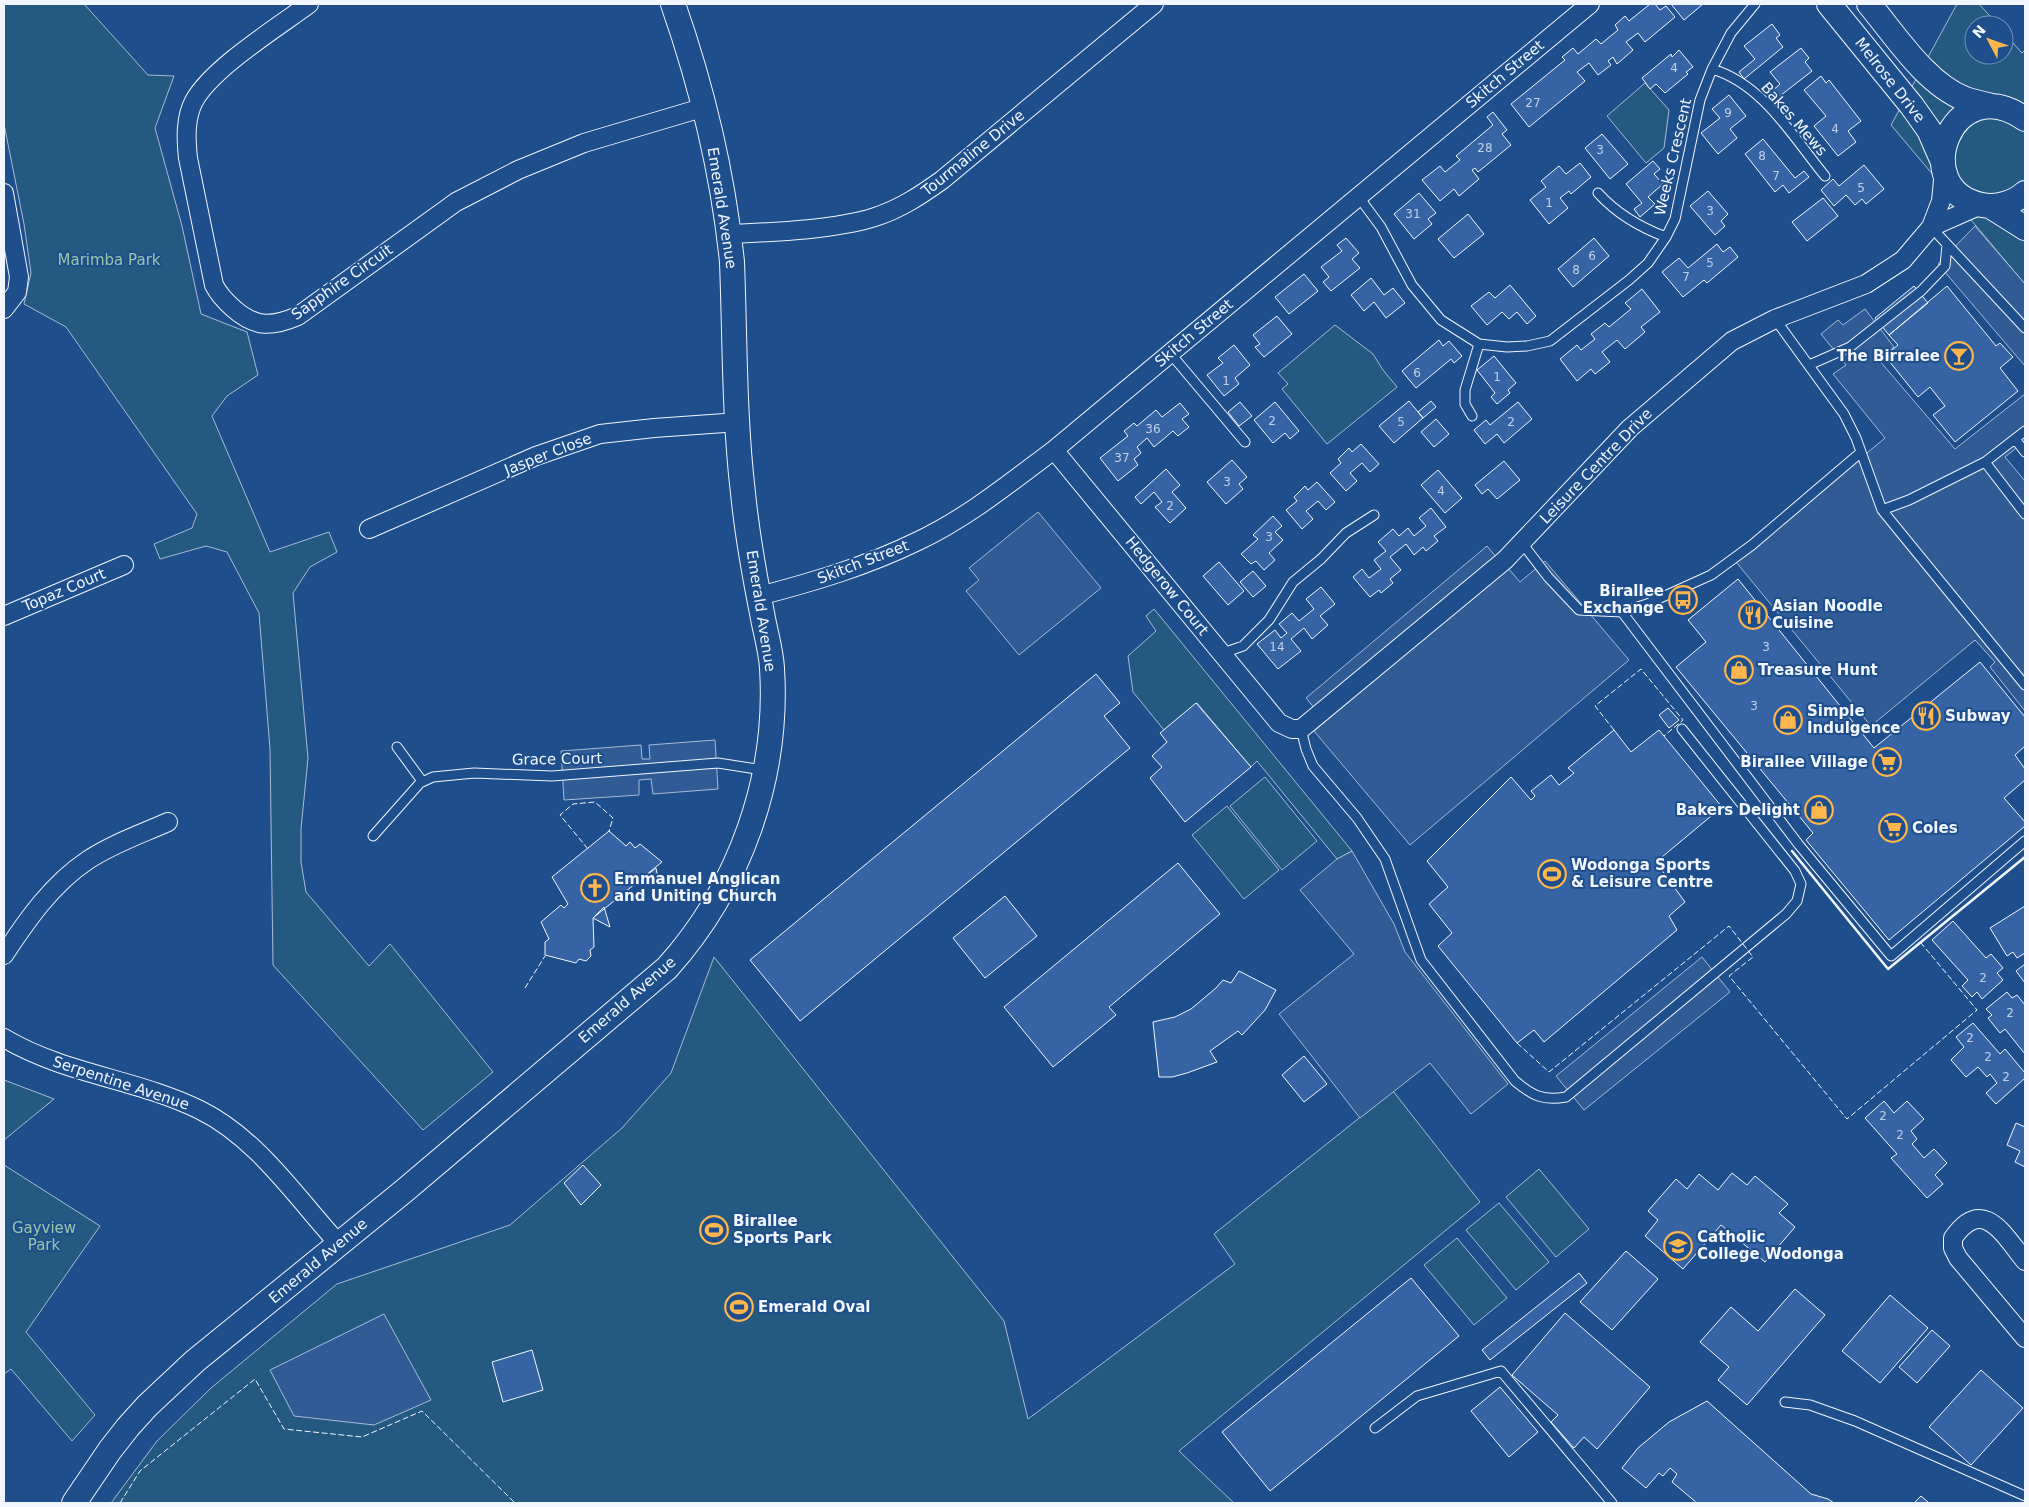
<svg xmlns="http://www.w3.org/2000/svg" width="2029" height="1507" font-family="'DejaVu Sans',sans-serif">
<rect width="100%" height="100%" fill="#1f4e8c"/>
<path fill="#245a82" stroke="#a8bbd7" d="M4,4H84L148,75L174,76L155,128L182,226L201,314L247,332L258,375L227,396L212,416L270,552L329,532L337,552L310,567L293,593L308,758L301,829V862L306,892L369,966L390,944L493,1072L423,1130L273,965L270,749L259,613L227,552L206,546L160,559L154,544L192,528L197,514L66,327L24,304L31,273L24,224L4,124Z
M1957,4H1979L1998,25H1974V55H2004V33L2022,53L2025,50V284L1891,125Z
M1645,83L1669,110L1664,148L1646,163L1607,116Z
M1335,325L1373,354L1383,370L1397,387L1327,444L1282,389L1288,384L1278,373Z
M1154,609L1352,851L1337,859L1257,761L1251,767L1197,703L1164,730L1133,692L1128,656L1156,631L1146,616Z
M1265,777L1317,841L1282,870L1230,806Z
M1227,806L1279,870L1244,899L1192,835Z
M714,957L1004,1321L1028,1419L1235,1264L1214,1234L1393,1091L1480,1202L1179,1451L1234,1503H111L157,1441L211,1388L337,1284L510,1225L622,1128L671,1073Z
M4,1080L54,1099L4,1140Z
M4,1165L100,1226L26,1332L95,1415L72,1441L11,1369L4,1374Z
M1539,1169L1589,1229L1556,1257L1506,1197Z
M1499,1203L1549,1262L1516,1290L1466,1230Z
M1457,1238L1507,1298L1474,1325L1424,1265Z"/>
<path fill="#305b95" stroke="#a8bbd7" d="M1975,226L2025,284V366L1938,264Z
M1865,309L1894,347L1879,360L1955,449L2025,394V441L2005,457L2025,481V711L1990,667L1995,662L1975,640L1871,726L1736,562L1885,438L1833,374L1846,365L1821,334L1838,320L1843,325Z
M1038,512L1101,588L1019,655L966,591L979,580L969,568Z
M1487,546L1497,558L1316,710L1306,698Z
M1545,561L1629,660L1410,845L1314,731L1508,568L1520,582Z
M715,740L718,789L653,794L651,779L639,780V795L564,800L561,751L641,745L642,759H650L649,745Z
M1352,851L1394,924L1405,952L1508,1084L1471,1114L1430,1063L1360,1118L1279,1014L1354,954L1300,890L1337,859Z
M1702,957L1730,992L1584,1110L1556,1076Z
M384,1314L431,1400L374,1425L294,1416L270,1370Z"/>
<path fill="#3563a3" stroke="#f2f6ff" d="M1650,4H1655L1660,10L1666,6L1675,17L1645,42L1638,33L1626,42L1633,50L1617,64L1613,57L1608,61L1611,65L1598,75L1589,63L1577,72L1585,81L1529,127L1511,104L1565,60L1562,57L1573,48L1578,54L1596,39L1601,44L1618,30L1615,25L1625,16L1629,21Z
M1671,4H1703L1684,20Z
M1772,24L1780,35L1776,38L1783,47L1744,79L1739,72L1755,59L1744,46Z
M1801,48L1809,58L1805,62L1812,71L1776,99L1771,92L1780,84L1770,72Z
M1679,50L1693,67L1686,72L1688,74L1665,93L1656,84L1650,89L1642,78L1671,54L1672,57Z
M1821,76L1826,83L1829,80L1861,121L1848,131L1856,142L1838,156L1814,126L1826,116L1804,90Z
M1729,95L1746,116L1730,129L1737,138L1718,154L1701,133L1720,118L1712,109Z
M1493,112L1507,130L1502,134L1511,145L1478,172L1475,168L1472,170L1479,179L1459,196L1454,189L1440,201L1422,180L1440,166L1445,172L1460,160L1456,156L1493,125L1487,117Z
M1602,134L1628,164L1610,179L1585,148Z
M1763,139L1795,178L1804,171L1809,177L1789,193L1783,185L1775,192L1745,154Z
M1653,161L1660,169L1654,174L1663,184L1648,197L1655,204L1640,217L1634,209L1642,203L1626,184Z
M1580,163L1591,177L1571,194L1569,191L1560,198L1568,208L1549,224L1530,200L1546,187L1541,181L1559,166L1566,174Z
M1864,165L1884,189L1866,204L1862,199L1855,205L1846,195L1834,206L1821,190L1833,179L1839,186Z
M1708,191L1728,214L1721,221L1725,226L1715,235L1690,206Z
M1419,193L1436,213L1428,219L1432,224L1414,239L1394,214Z
M1823,198L1838,216L1807,241L1792,222Z
M1468,214L1484,234L1454,258L1438,239Z
M1346,238L1359,253L1352,259L1360,268L1331,291L1323,282L1329,277L1321,267L1342,251L1337,245Z
M1594,238L1609,256L1573,287L1558,269Z
M1717,244L1723,252L1730,247L1738,257L1707,283L1704,280L1683,297L1662,272L1679,258L1688,268Z
M1304,274L1318,291L1289,314L1275,297Z
M1371,278L1384,295L1393,288L1405,303L1386,318L1374,302L1364,311L1351,295Z
M1510,285L1536,316L1527,324L1517,312L1509,319L1502,312L1487,325L1471,306L1489,292L1495,298Z
M1914,286L1928,303L1889,335L1875,318Z
M1947,286L1996,346L2000,343L2013,357L2000,368L2018,391L1955,442L1933,415L1945,406L1930,387L1918,397L1885,356L1898,345L1889,335Z
M1642,289L1660,312L1641,327L1645,332L1625,349L1617,340L1602,352L1610,362L1595,374L1591,369L1577,381L1560,359L1577,345L1581,350L1595,339L1591,334L1605,323L1609,327L1631,309L1625,303Z
M1277,316L1292,334L1264,357L1255,347L1260,344L1253,335Z
M1439,340L1443,346L1449,341L1462,356L1454,363L1451,359L1416,388L1402,371Z
M1234,345L1250,365L1235,378L1239,384L1224,396L1207,375L1223,363L1218,358Z
M1494,356L1516,383L1508,390L1510,393L1497,404L1491,397L1495,393L1477,370Z
M1409,401L1423,418L1394,443L1379,426Z
M1431,401L1436,407L1423,418L1418,412Z
M1240,402L1252,416L1239,426L1228,412Z
M1275,402L1299,431L1290,439L1285,433L1273,443L1254,420Z
M1518,402L1532,419L1504,443L1497,434L1485,444L1474,430L1486,420L1490,425Z
M1180,403L1189,414L1182,419L1189,427L1178,436L1173,431L1154,447L1147,438L1137,447L1141,453L1134,459L1138,465L1118,481L1100,458L1128,436L1124,431L1134,423L1137,426L1156,410L1162,417Z
M1436,419L1449,434L1434,447L1421,432Z
M1361,444L1379,464L1370,472L1362,463L1350,473L1357,481L1346,491L1330,473L1341,463L1338,459L1349,448L1352,452Z
M1232,460L1247,477L1239,484L1243,489L1226,504L1207,482Z
M1504,461L1520,480L1497,499L1488,489L1482,494L1475,485Z
M1166,469L1180,485L1172,492L1186,508L1170,523L1155,507L1162,502L1154,492L1141,504L1135,497Z
M1438,470L1462,498L1445,513L1421,485Z
M1317,482L1335,502L1326,510L1318,501L1306,511L1313,519L1302,529L1286,510L1297,501L1294,497L1305,486L1308,490Z
M1431,508L1446,527L1434,536L1438,541L1426,551L1423,547L1414,555L1406,544L1390,557L1401,570L1390,579L1393,583L1381,593L1379,590L1370,597L1353,577L1362,569L1369,578L1381,569L1374,560L1386,551L1378,542L1393,529L1399,536L1408,528L1414,536L1426,526L1419,518Z
M1273,516L1282,526L1275,532L1283,540L1269,553L1275,560L1264,570L1256,561L1251,564L1241,554L1258,539L1253,535Z
M1219,562L1244,591L1228,605L1203,576Z
M1253,571L1266,586L1253,597L1240,582Z
M1738,579L1874,748L1980,662L2025,717V746L2015,755L2025,769V780L2004,798L2025,822V826L1889,940L1806,840L1813,833L1676,667L1706,642L1688,620Z
M1321,587L1335,604L1320,616L1328,625L1312,639L1304,628L1291,639L1301,651L1278,669L1257,644L1275,630L1281,638L1287,633L1279,624L1292,613L1299,621L1314,609L1306,599Z
M1096,674L1120,703L1104,716L1130,748L800,1021L750,960Z
M1196,703L1251,767L1185,822L1150,778L1162,767L1152,756L1167,742L1160,733Z
M1668,708L1679,720L1669,728L1659,715Z
M1614,730L1631,752L1659,730L1722,807L1656,862L1685,902L1669,916L1677,930L1544,1042L1534,1030L1517,1043L1438,946L1452,933L1429,904L1448,887L1427,861L1511,777L1531,800L1535,796L1531,791L1551,775L1559,785L1574,773L1568,768Z
M609,831L626,846L630,842L635,848L640,844L662,862L593,918L594,947L590,950L591,956L586,961L579,959L576,963L545,955V942L549,939L541,922L561,905L564,908L568,904L552,877Z
M1178,863L1220,914L1109,1007L1116,1015L1053,1067L1004,1007Z
M656,868L658,879L647,875Z
M1005,896L1037,936L985,978L953,938Z
M2025,906V953L2017,958L2013,952L2007,956L1990,928Z
M604,907L610,927L593,918Z
M1953,921L1986,958L1991,954L2003,968L1997,973L2003,980L1982,999L1977,992L1972,997L1962,986L1968,980L1932,940Z
M2025,964V983L2016,971Z
M1239,971L1276,990L1265,1010L1242,1035L1238,1031L1210,1051L1217,1062L1187,1073L1172,1077H1159L1153,1022L1175,1017L1191,1009L1216,988L1223,980L1231,983Z
M2007,992L2012,998L2017,995L2025,1005V1054L2005,1029L2000,1033L1988,1018L1992,1015L1986,1009Z
M1973,1023L2000,1054L2005,1049L2025,1073V1078L1996,1104L1986,1093L1997,1083L1990,1074L1987,1077L1978,1067L1966,1077L1951,1060L1964,1047L1956,1037Z
M1304,1056L1327,1084L1304,1102L1282,1075Z
M1884,1101L1894,1113L1907,1101L1924,1119L1911,1131L1917,1139L1912,1144L1924,1158L1934,1149L1947,1163L1935,1175L1943,1184L1927,1198L1891,1158L1897,1154L1865,1118Z
M2016,1123L2025,1127V1167L2015,1162L2020,1151L2007,1145Z
M583,1165L601,1185L581,1205L564,1183Z
M1732,1173L1747,1185L1755,1176L1788,1204L1779,1213L1795,1227L1765,1262L1721,1225L1683,1269L1645,1236L1658,1220L1648,1211L1676,1179L1687,1189L1699,1174L1718,1190Z
M1626,1251L1658,1279L1612,1330L1580,1302Z
M1579,1273L1587,1283L1490,1360L1482,1350Z
M1411,1278L1459,1336L1270,1491L1222,1432Z
M1795,1289L1825,1315L1747,1405L1718,1380L1729,1367L1700,1342L1731,1307L1758,1331Z
M1890,1295L1928,1328L1880,1383L1842,1351Z
M1565,1313L1650,1387L1597,1449L1584,1437L1574,1448L1551,1422L1558,1415L1512,1375Z
M1932,1330L1950,1346L1917,1383L1899,1367Z
M532,1350L543,1390L503,1402L492,1362Z
M1981,1370L2023,1408L1971,1465L1929,1427Z
M1500,1387L1538,1432L1509,1457L1471,1411Z
M1707,1401L1811,1494L1828,1499L1834,1503H1697L1672,1482L1677,1474L1670,1468L1663,1476L1659,1473L1646,1488L1622,1468L1638,1448L1669,1422Z
M1921,1496L1929,1503H1914Z"/>
<g fill="none" stroke-linecap="round" stroke-linejoin="round">
<defs>
<path id="lane" d="M1712,69C1763,84 1793,137 1825,176
M1598,193C1617,214 1639,227 1666,237
M1358,196L1381,227L1412,285L1441,320L1479,344L1507,347L1527,346L1550,341L1629,280L1648,263L1666,237L1675,219L1700,100L1712,69L1731,33L1755,4
M1931,227L2025,328
M1775,319L1844,414L1856,438L1882,510L2025,685
M1170,353L1245,442
M1809,365L1850,347L1921,291L1945,266L1947,245
M1472,416L1465,404V390L1479,344
M2015,439L2025,452
M1985,462L2025,514
M1882,510L1909,500L1985,462L2025,431
M1522,543L1548,577L1579,610L1622,612L1647,604L1711,575L1752,545L1860,453
M1622,612L1799,845L1891,956L2025,841
M1223,653L1243,646L1269,620L1293,582L1321,559L1346,533L1374,515
M1301,729L1306,749L1313,766L1357,818L1385,859L1421,960L1515,1081C1533,1096 1543,1101 1566,1097L1786,914L1797,901L1801,884L1795,871L1682,729
M397,747L422,781
M373,836L420,783L433,777L474,773L552,776L718,763L763,770
M1785,1402L1810,1405L1855,1421L2025,1496
M1375,1428L1417,1396L1501,1371L1612,1503"/>
<path id="street" d="M309,4C278,27 212,68 194,101C185,118 186,139 188,158L214,285C219,295 226,302 234,309C256,328 272,327 298,316L456,202L518,170L584,143L705,107
M4,193L19,277L17,292L4,309
M1931,227L1981,205
M729,234C773,232 834,230 875,217C900,209 921,195 942,180L1154,4
M1054,450L1279,723L1292,729H1301L1505,560L1630,428L1732,341L1775,319L1866,284L1903,260L1931,227L1941,201L1944,170
M369,529L536,456L600,434L654,428L739,422
M759,596C813,582 867,566 918,541C967,518 1011,482 1054,450L1590,4
M4,616L124,565
M4,955C27,920 52,884 88,860C112,844 141,834 168,822
M4,1038C64,1074 137,1079 200,1110C257,1138 296,1197 338,1243
M2025,1261C2004,1235 1983,1195 1953,1238V1248L1958,1258L2025,1338"/>
<path id="secondary" d="M1829,4L1912,106L1929,130L1943,162
M1869,4C1895,35 1926,84 1965,99C1974,102 1983,104 1992,106
M2025,119C1952,67 1906,190 1982,205C1997,208 2014,203 2025,193
M1990,206L2025,228
M74,1503L110,1450L128,1427L147,1406L195,1361L404,1191L667,968C740,887 779,777 772,668C771,650 765,631 762,613C754,573 747,533 743,493C734,417 735,339 732,262C723,174 702,87 673,4"/>
</defs>
<use href="#lane" stroke="#f2f6ff" stroke-width="11"/>
<use href="#street" stroke="#f2f6ff" stroke-width="20"/>
<use href="#secondary" stroke="#f2f6ff" stroke-width="26"/>
<use href="#lane" stroke="#1f4e8c" stroke-width="9"/>
<use href="#street" stroke="#1f4e8c" stroke-width="18"/>
<use href="#secondary" stroke="#1f4e8c" stroke-width="24"/>
<path stroke="#f2f6ff" stroke-width="1" stroke-dasharray="6 2.5" stroke-linecap="butt" d="M1614,730L1595,706L1641,669L1683,720L1664,736
M588,849L560,815L573,804L595,802L613,818L609,831
M525,988L545,956
M1517,1043L1549,1072L1729,926L1753,957L1729,976L1847,1119L1977,1010L1921,943
M120,1503L140,1471L255,1379L284,1429L362,1437L422,1411L515,1503"/>
<path stroke="#f2f6ff" stroke-width="2.5" d="M1792,851L1888,969L2025,857"/>
</g>
<defs>
<symbol id="bar-ring" viewBox="-11 -11 22 22"><circle r="9.5" fill="#1f4e8c" stroke="#ffb74d" stroke-width="1.5"/><path d="M-6-5H6L.8 .8V4.5H3.5V6h-7V4.5H-.8V.8Z" fill="#ffb74d"/></symbol>
<symbol id="bus-ring" viewBox="-11 -11 22 22"><circle r="9.5" fill="#1f4e8c" stroke="#ffb74d" stroke-width="1.5"/><path d="M-5-6H5V4H4V6H2V4H-2V6H-4V4H-5ZM-3.5-4V0h7V-4ZM-3.5 1.2v1.5H-2V1.2ZM2 1.2v1.5H3.5V1.2Z" fill="#ffb74d"/></symbol>
<symbol id="restaurant-ring" viewBox="-11 -11 22 22"><circle r="9.5" fill="#1f4e8c" stroke="#ffb74d" stroke-width="1.5"/><path d="M-5-6h1v4h1v-4h1v4h1v-4h1v5L-1.5 .5V6h-2V.5L-5-1ZM5-6V6H3V1.5H1.5Q1.5-4 5-6Z" fill="#ffb74d"/></symbol>
<symbol id="shop-ring" viewBox="-11 -11 22 22"><circle r="9.5" fill="#1f4e8c" stroke="#ffb74d" stroke-width="1.5"/><path d="M-5-2.5h2.3a2.7 3.5 0 0 1 5.4 0H5L5.5 6h-11ZM-1.5-2.5h3a1.5 2.3 0 0 0-3 0Z" fill="#ffb74d"/></symbol>
<symbol id="supermarket-ring" viewBox="-11 -11 22 22"><circle r="9.5" fill="#1f4e8c" stroke="#ffb74d" stroke-width="1.5"/><path d="M-6-5.5h2.5l.6 2H6L4.5 2H-2.5L-4.4-4H-6ZM-1.5 3.2a1.3 1.3 0 1 0 .1 0ZM3 3.2a1.3 1.3 0 1 0 .1 0Z" fill="#ffb74d"/></symbol>
<symbol id="stadium-ring" viewBox="-11 -11 22 22"><circle r="9.5" fill="#1f4e8c" stroke="#ffb74d" stroke-width="1.5"/><path d="M0-5a6.5 5 0 1 0 0 10a6.5 5 0 1 0 0-10ZM-3.5-1.8h7v3.6h-7Z" fill="#ffb74d"/></symbol>
<symbol id="church-ring" viewBox="-11 -11 22 22"><circle r="9.5" fill="#1f4e8c" stroke="#ffb74d" stroke-width="1.5"/><path d="M-1.2-6h2.4v3.5h3.3v2.4h-3.3V6h-2.4V-.1h-3.3v-2.4h3.3Z" fill="#ffb74d"/></symbol>
<symbol id="school-ring" viewBox="-11 -11 22 22"><circle r="9.5" fill="#1f4e8c" stroke="#ffb74d" stroke-width="1.5"/><path d="M0-5L7-2L0 1L-7-2ZM-4 1L0 2.5L4 1V4Q0 6-4 4Z" fill="#ffb74d"/></symbol>
</defs>
<g fill-rule="evenodd">
<use href="#bar-ring" x="1943" y="340" width="32" height="32"/>
<use href="#bus-ring" x="1667" y="584" width="32" height="32"/>
<use href="#restaurant-ring" x="1737" y="599" width="32" height="32"/>
<use href="#shop-ring" x="1723" y="654" width="32" height="32"/>
<use href="#restaurant-ring" x="1910" y="700" width="32" height="32"/>
<use href="#shop-ring" x="1772" y="704" width="32" height="32"/>
<use href="#supermarket-ring" x="1871" y="746" width="32" height="32"/>
<use href="#shop-ring" x="1803" y="794" width="32" height="32"/>
<use href="#supermarket-ring" x="1877" y="812" width="32" height="32"/>
<use href="#stadium-ring" x="1536" y="858" width="32" height="32"/>
<use href="#church-ring" x="579" y="872" width="32" height="32"/>
<use href="#stadium-ring" x="698" y="1214" width="32" height="32"/>
<use href="#school-ring" x="1662" y="1230" width="32" height="32"/>
<use href="#stadium-ring" x="723" y="1291" width="32" height="32"/>
</g>
<g text-anchor="middle" stroke-width="4" stroke-linejoin="round" paint-order="stroke">
<g font-size="12" fill="#c3d1e8">
<text x="1674" y="72">4</text>
<text x="1533" y="107">27</text>
<text x="1728" y="117">9</text>
<text x="1835" y="133">4</text>
<text x="1485" y="152">28</text>
<text x="1600" y="154">3</text>
<text x="1762" y="160">8</text>
<text x="1776" y="180">7</text>
<text x="1861" y="192">5</text>
<text x="1549" y="207">1</text>
<text x="1710" y="215">3</text>
<text x="1413" y="218">31</text>
<text x="1592" y="260">6</text>
<text x="1710" y="267">5</text>
<text x="1576" y="274">8</text>
<text x="1686" y="281">7</text>
<text x="1417" y="377">6</text>
<text x="1497" y="381">1</text>
<text x="1226" y="385">1</text>
<text x="1272" y="425">2</text>
<text x="1401" y="426">5</text>
<text x="1511" y="426">2</text>
<text x="1153" y="433">36</text>
<text x="1122" y="462">37</text>
<text x="1227" y="486">3</text>
<text x="1441" y="495">4</text>
<text x="1170" y="510">2</text>
<text x="1269" y="541">3</text>
<text x="1277" y="651">14</text>
<text x="1766" y="651">3</text>
<text x="1754" y="710">3</text>
<text x="1983" y="982">2</text>
<text x="2010" y="1017">2</text>
<text x="1970" y="1042">2</text>
<text x="1988" y="1061">2</text>
<text x="2006" y="1081">2</text>
<text x="1883" y="1120">2</text>
<text x="1900" y="1139">2</text>
</g>
<g font-size="15" fill="#f2f6ff" stroke="#1f4e8c">
<text transform="translate(1505 74) rotate(-40)" y="5">Skitch Street</text>
<text transform="translate(1890 80) rotate(52)" y="5">Melrose Drive</text>
<text transform="translate(1794 119) rotate(49)" y="5">Bakes Mews</text>
<text transform="translate(973 153) rotate(-39)" y="5">Tourmaline Drive</text>
<text transform="translate(1673 157) rotate(-77)" y="5">Weeks Crescent</text>
<text transform="translate(722 208) rotate(81)" y="5">Emerald Avenue</text>
<text transform="translate(342 282) rotate(-35)" y="5">Sapphire Circuit</text>
<text transform="translate(1194 333) rotate(-40)" y="5">Skitch Street</text>
<text transform="translate(548 454) rotate(-21)" y="5">Jasper Close</text>
<text transform="translate(1596 466) rotate(-46)" y="5">Leisure Centre Drive</text>
<text transform="translate(863 562) rotate(-21)" y="5">Skitch Street</text>
<text transform="translate(1167 586) rotate(51)" y="5">Hedgerow Court</text>
<text transform="translate(64 590) rotate(-23)" y="5">Topaz Court</text>
<text transform="translate(761 611) rotate(81)" y="5">Emerald Avenue</text>
<text transform="translate(557 759) rotate(-1)" y="5">Grace Court</text>
<text transform="translate(627 1000) rotate(-41)" y="5">Emerald Avenue</text>
<text transform="translate(121 1083) rotate(18)" y="5">Serpentine Avenue</text>
<text transform="translate(318 1261) rotate(-40)" y="5">Emerald Avenue</text>
</g>
<g font-size="15" fill="#97c8a6" stroke="#1f4e8c">
<text x="109" y="265">Marimba Park</text>
<text x="44" y="1233">Gayview<tspan x="44" dy="17">Park</tspan></text>
</g>
<g font-size="15" font-weight="bold" fill="#f2f6ff" stroke="#1f4e8c" text-anchor="start">
<text x="1940" y="361" text-anchor="end">The Birralee</text>
<text x="1664" y="596" text-anchor="end">Birallee<tspan x="1664" dy="17">Exchange</tspan></text>
<text x="1772" y="611">Asian Noodle<tspan x="1772" dy="17">Cuisine</tspan></text>
<text x="1758" y="675">Treasure Hunt</text>
<text x="1807" y="716">Simple<tspan x="1807" dy="17">Indulgence</tspan></text>
<text x="1945" y="721">Subway</text>
<text x="1868" y="767" text-anchor="end">Birallee Village</text>
<text x="1800" y="815" text-anchor="end">Bakers Delight</text>
<text x="1912" y="833">Coles</text>
<text x="1571" y="870">Wodonga Sports<tspan x="1571" dy="17">&amp; Leisure Centre</tspan></text>
<text x="614" y="884">Emmanuel Anglican<tspan x="614" dy="17">and Uniting Church</tspan></text>
<text x="733" y="1226">Birallee<tspan x="733" dy="17">Sports Park</tspan></text>
<text x="1697" y="1242">Catholic<tspan x="1697" dy="17">College Wodonga</tspan></text>
<text x="758" y="1312">Emerald Oval</text>
</g>
</g>
<rect width="2029" height="1507" fill="none" stroke="#f2f6ff" stroke-width="10"/>
<g transform="translate(1989 40) rotate(311)"><circle r="24" fill="#1f4e8c" stroke="#7391ba"/>
<path d="M0-4L9 19L0 12L-9 19Z" fill="#ffb74d"/>
<text y="-8" font-size="14" font-weight="bold" text-anchor="middle" fill="#f2f6ff">N</text>
</g>
</svg>
